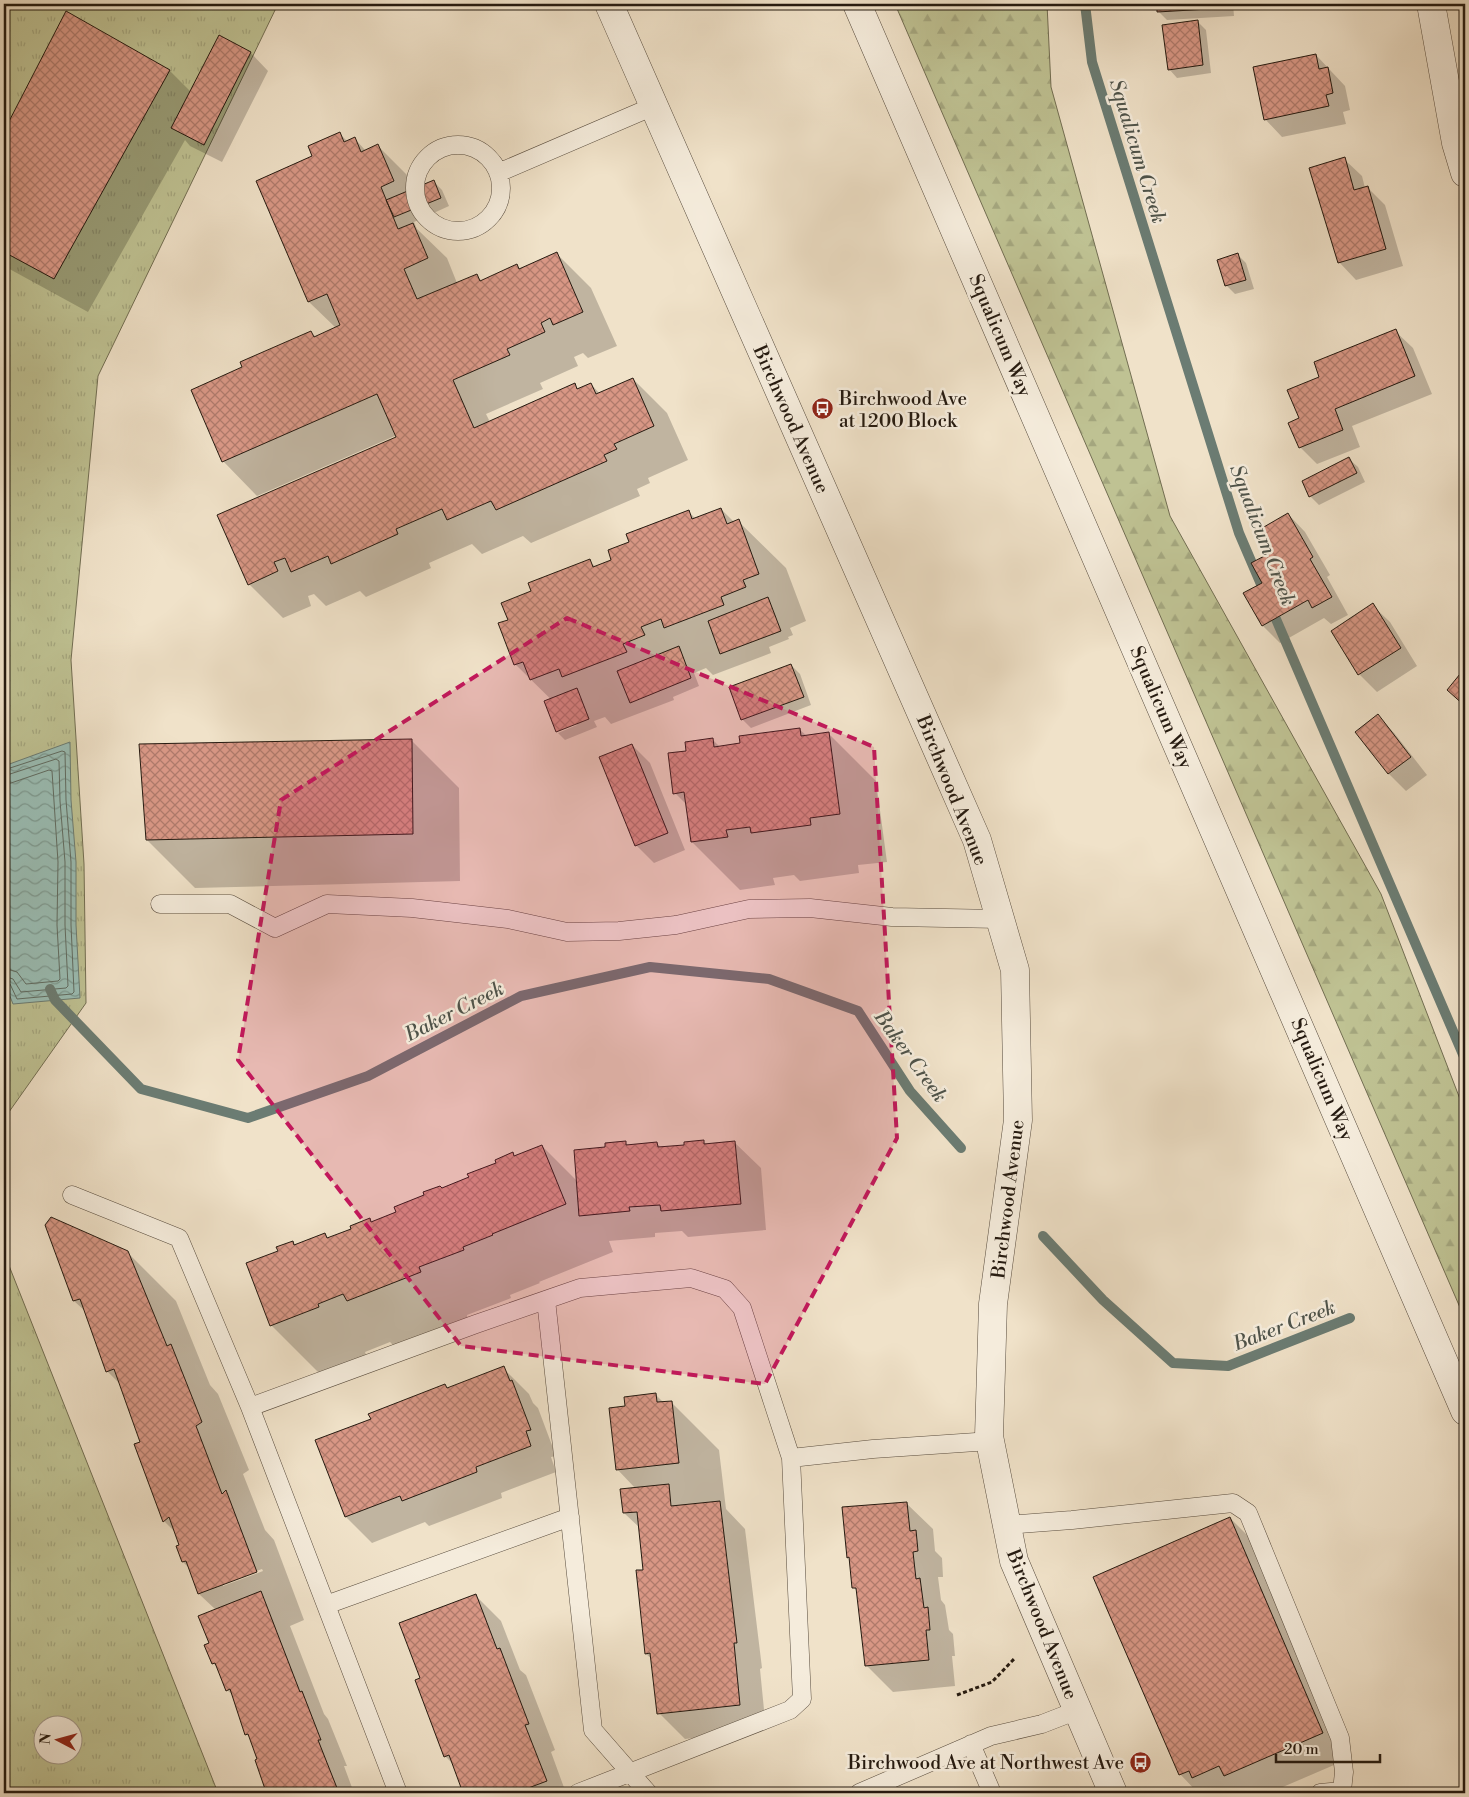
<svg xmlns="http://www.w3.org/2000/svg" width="1469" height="1797" font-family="'Libre Bodoni',serif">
<defs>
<pattern id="grass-tufts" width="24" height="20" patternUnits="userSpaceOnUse" patternTransform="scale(1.25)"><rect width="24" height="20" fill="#bfc293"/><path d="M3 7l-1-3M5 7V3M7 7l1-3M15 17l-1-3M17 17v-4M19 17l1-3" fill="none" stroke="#a4a67e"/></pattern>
<pattern id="forest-firs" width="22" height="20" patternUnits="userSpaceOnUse" patternTransform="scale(1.25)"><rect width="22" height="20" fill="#bfc293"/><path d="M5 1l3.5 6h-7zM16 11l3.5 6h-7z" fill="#a4a67e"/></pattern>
<pattern id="water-waves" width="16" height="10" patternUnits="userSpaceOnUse" patternTransform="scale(1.25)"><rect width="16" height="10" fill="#9abeb5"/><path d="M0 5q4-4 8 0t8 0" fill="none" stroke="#7d9a92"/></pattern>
<pattern id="building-cross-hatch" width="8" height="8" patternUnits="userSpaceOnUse" patternTransform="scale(1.25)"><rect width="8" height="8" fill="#d89785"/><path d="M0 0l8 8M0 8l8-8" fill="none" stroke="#af7a6b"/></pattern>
</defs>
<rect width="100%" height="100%" fill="#f0e2c9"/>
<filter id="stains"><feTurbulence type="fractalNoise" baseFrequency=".004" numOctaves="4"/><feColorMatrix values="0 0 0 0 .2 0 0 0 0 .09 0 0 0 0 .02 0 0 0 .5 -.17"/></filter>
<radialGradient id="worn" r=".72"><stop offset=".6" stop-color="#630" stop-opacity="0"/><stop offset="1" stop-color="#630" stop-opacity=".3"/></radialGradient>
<path fill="url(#grass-tufts)" stroke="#726e52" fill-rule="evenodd" d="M4,4H278L98,376L71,660L84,864L86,1003L4,1119Z
M4,1253L218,1793H4ZM42,1724H72V1754H42Z"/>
<path fill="url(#forest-firs)" stroke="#726e52" d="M895,4H1047L1051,87L1170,516L1381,894L1465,1112V1319Z"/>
<path fill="url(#water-waves)" stroke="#6b7c73" d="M70,742L71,800L76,862V925L80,998L13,1004L4,981V766Z"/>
<path fill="#0003" fill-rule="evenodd" d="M1158,4H1233L1234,16L1167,20L1159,12Z
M66,13L170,71L191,92L219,37L251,53L268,71L222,162L190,146L185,140L88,312L4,266V133Z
M1197,21L1206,30L1211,73L1177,78L1169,69Z
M1316,55L1345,86L1350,110L1343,112L1346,124L1282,137L1265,119Z
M340,134L348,142L355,139L366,151L378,146L412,180L416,189L434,182L442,190L449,206L414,222L417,229L447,258L457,283L476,275L482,281L517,266L521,270L557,254L591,288L617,346L588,358L583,353L574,357L578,366L540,383L543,389L486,414L490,422L574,385L579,389L591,384L600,394L633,379L667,413L688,460L648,478L650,483L637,489L640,496L531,543L523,536L482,554L472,544L429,563L431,568L366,597L360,591L326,606L314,594L308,596L311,606L283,618L249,584L398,437L397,435L257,496L223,461L244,368L311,332L316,337L336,328L309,302L257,181L314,157Z
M1344,159L1362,176L1365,188L1367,187L1385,205L1403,266L1356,280L1339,262Z
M1237,254L1246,263L1254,289L1235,294L1227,286L1218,260Z
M1395,331L1413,348L1432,394L1352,426L1360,447L1317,464L1300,447V419L1321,377Z
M1349,459L1358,467L1365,482L1319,505L1310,496L1304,482Z
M721,509L734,522L738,521L786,568L806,621L790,628L793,635L788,637L789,639L769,647L771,653L713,675L706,668L694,673L699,686L673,697L674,700L611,724L605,717L594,721L597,727L565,740L558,733L577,725L515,664L509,620L533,592L589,561L596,567L613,561L631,543L689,512L696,519Z
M1288,514L1305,532L1330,575L1327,577L1348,615L1331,624L1324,618L1280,643L1263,626L1245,594L1264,583L1271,554Z
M1372,605L1390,622L1417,666L1377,692L1359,674Z
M791,665L800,674L811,705L751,728L742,719Z
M1378,716L1395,734L1427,775L1406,791L1389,774L1357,732Z
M799,729L807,736L828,733L876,781L887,862L858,865L859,873L800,881L794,875L773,878L775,885L740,890L692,842L687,805L675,793L687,752L713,740L720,747L741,744Z
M411,740L459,788L460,881L195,888L147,840Z
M632,745L650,763L685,850L654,863L636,845Z
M703,1141L707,1145L734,1142L761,1168L766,1230L688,1237L682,1231L655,1233V1237L609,1241L613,1252L539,1282L540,1283L510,1295L511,1298L467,1315L468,1320L396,1348L390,1342L365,1352L366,1355L319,1373L271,1325L279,1252L293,1242L296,1246L325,1234L329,1239L352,1230L370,1220L373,1223L397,1213L442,1189L470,1178L513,1154L515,1157L542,1146L578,1182L606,1148L625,1142L629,1146L656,1143L662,1148L686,1146Z
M46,1225L127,1252L176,1301L210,1385L218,1394L249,1470L243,1474L265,1530L274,1540L304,1620L290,1626L324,1714L328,1719L347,1766H344L354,1793H266L268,1792L251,1738L246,1734L234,1696L227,1690L219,1669L213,1663L210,1644L216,1610L199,1594L190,1569L183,1562L177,1547L181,1545L177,1534L164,1521L136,1445L142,1443L121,1385L107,1371L86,1312L74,1301ZM262,1569L263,1571L223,1586V1584Z
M503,1368L529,1394L533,1403L538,1408L556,1456L551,1457L556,1472L501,1493L502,1498L429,1526L425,1522L372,1543L346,1517L317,1441L372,1420L445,1385L449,1389Z
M655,1394L664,1403L671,1402L719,1450L726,1509L745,1529L762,1668L760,1669L766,1730L685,1739L659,1713L653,1660L646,1654L644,1571L640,1528L624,1513L636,1489L617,1469L626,1407Z
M906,1503L933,1529L935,1551L942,1558L943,1577H938L941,1600L945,1605L949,1630L953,1634L955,1656H952L955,1686L893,1692L867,1666L857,1591L853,1587L851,1560L848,1557Z
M1230,1518L1256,1544L1348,1759L1269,1793H1198L1180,1774Z
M475,1595L501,1621L520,1670L526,1675L555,1750L551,1752L566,1793H465L454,1765L445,1756L421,1678Z"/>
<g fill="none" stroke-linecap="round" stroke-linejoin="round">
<path stroke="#606c62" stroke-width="1" d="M4,770L62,751L65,752L66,800L71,862V925L74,992L72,994L17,999L10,984L4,982
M4,776L56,759L59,761L60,801L65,862V925L68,986L66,988L21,992L13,979L4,976
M4,784L11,783L49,770L52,771L58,862L57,925L60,979L58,981L26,984L17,972L4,968"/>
<path stroke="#6b7c73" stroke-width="10" d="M1085,4L1092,62L1239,533L1465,1059
M50,989L55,1000L141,1089L248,1118L368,1076L521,996L650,967L769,979L858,1011L910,1091L961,1148
M1043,1236L1103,1300L1173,1363L1228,1366L1350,1318"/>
</g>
<path fill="url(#building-cross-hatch)" stroke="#251a10" d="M1157,4H1226V8L1157,12Z
M66,11L170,70L54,279L4,252V131Z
M1198,20L1203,65L1168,70L1162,25Z
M219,35L251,52L204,145L171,128Z
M1316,54L1319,69L1328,67L1333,93L1326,95L1329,106L1264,120L1253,67Z
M340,132L344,142L355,137L361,152L378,144L394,181L381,187L398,229L413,223L428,258L404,269L417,299L477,274L480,281L517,264L519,269L557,252L583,312L553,325L550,318L541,323L545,332L507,349L510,355L453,380L474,428L575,383L577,389L591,383L596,394L633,378L654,426L614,444L617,449L604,455L607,461L496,510L491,501L447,520L442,509L396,529L398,534L331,564L328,556L291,572L285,558L274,562L278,571L248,585L217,515L396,437L377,394L222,462L191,390L242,367L240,362L311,331L314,337L340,325L327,294L308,302L256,181L312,156L308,146Z
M1345,157L1354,190L1368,186L1386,249L1338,263L1309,168Z
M434,180L441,198L394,217L386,200Z
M1238,253L1246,280L1225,286L1217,260Z
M1396,329L1415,376L1335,409L1343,430L1299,448L1288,423L1299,418L1287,390L1319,377L1314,362Z
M1349,457L1357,473L1309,497L1302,481Z
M721,508L727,524L739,519L759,574L743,580L746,587L721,597L724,605L664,628L661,619L641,627L645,635L623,644L627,652L562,677L559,669L530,680L523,662L514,665L498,623L508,620L501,603L531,591L528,583L590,559L593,567L611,560L608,550L629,542L626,534L689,510L692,519Z
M1288,513L1313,557L1310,559L1332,597L1312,608L1308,600L1262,626L1243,593L1262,583L1251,563L1270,553L1257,531Z
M768,597L781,631L720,654L708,621Z
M1373,603L1401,648L1358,675L1331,631Z
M679,646L691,678L630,703L617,671Z
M791,664L804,697L741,720L729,687Z
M1460,674L1465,678V706L1447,690Z
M577,688L589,719L556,732L544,701Z
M1378,714L1411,757L1388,774L1355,732Z
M800,728L801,736L829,732L840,814L810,818L811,825L751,833L750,827L726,830L728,837L691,842L684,792L673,794L668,753L686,751L685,742L713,738L714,747L740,743L739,736Z
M412,739L413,834L146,840L139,744Z
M632,744L668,833L635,846L599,757Z
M704,1140V1144L735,1141L741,1204L661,1211L660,1205L629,1207L630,1211L579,1216L574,1150L605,1147V1143L626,1141V1145L657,1142L658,1147L684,1145V1142Z
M542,1145L566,1204L492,1234L493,1235L463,1247L464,1250L419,1267L421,1272L347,1301L343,1294L318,1304L319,1307L270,1326L246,1263L278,1251L276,1247L293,1241L294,1245L325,1233L327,1238L351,1229L350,1226L370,1218L371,1222L396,1212L394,1207L424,1195L423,1192L440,1186L442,1188L469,1177L467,1174L496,1163L495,1160L513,1152L514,1156Z
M51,1217L128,1251L167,1346L171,1344L202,1422L196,1426L222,1494L226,1490L257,1572L198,1594L186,1561L182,1562L176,1546L179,1545L169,1517L163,1522L134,1444L140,1442L114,1369L106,1372L80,1299L73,1301L45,1225Z
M504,1366L510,1381L512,1380L531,1430L526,1431L531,1446L476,1467L477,1472L402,1501L400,1496L345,1517L315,1440L371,1419L368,1414L445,1384L447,1388Z
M656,1393L657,1402L672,1401L679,1463L616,1470L609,1408L625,1406L624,1397Z
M669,1484L671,1506L720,1501L737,1643H734L740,1705L657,1714L650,1653L645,1654L636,1570H643L637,1512L623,1513L620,1489Z
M907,1502L910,1531L916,1530L918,1551L913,1552L916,1579L920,1578L924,1608L928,1607L930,1630H926L929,1660L865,1666L856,1588H852L849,1557L847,1558L842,1507Z
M1230,1517L1323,1733L1224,1776L1219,1766L1192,1778L1189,1771L1179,1775L1093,1577Z
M261,1591L300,1692L302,1691L321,1740H318L339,1793H263L266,1792L255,1760L257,1759L248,1734L245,1735L230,1689L226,1691L215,1663L212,1664L204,1645L209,1643L198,1616Z
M476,1594L497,1649L500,1648L529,1724L525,1725L547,1781L515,1793H463L449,1755L444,1757L415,1680L420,1678L399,1623Z"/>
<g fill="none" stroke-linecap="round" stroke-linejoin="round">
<defs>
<path id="service" d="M415 188a43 43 0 1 1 86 0a43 43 0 1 1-86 0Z
M498,173L654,106
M160,904H230L275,928L327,904L412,908L508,919L567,932L619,931L676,925L749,909L810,908L892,917L1000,919
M72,1195L179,1238L250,1407L398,1793
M546,1300L593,1730L648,1793
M250,1407L476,1324L580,1288L691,1278L725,1289L742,1308L791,1458L802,1699L790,1710L578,1793
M791,1458L873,1449L991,1441
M1007,1525L1072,1520L1233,1503L1248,1513L1340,1738L1344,1772L1342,1791
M326,1605L570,1517
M971,1744L992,1793
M859,1793L991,1736L1042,1724L1078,1710
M1320,1793L1342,1791L1344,1793"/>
<path id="minor" d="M1431,4L1456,143L1465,173"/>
<path id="tertiary" d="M609,4L977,840L1015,970L1018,1120L993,1304L989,1436L1014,1561L1113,1793
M857,4L1465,1411"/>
</defs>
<use href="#service" stroke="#584c3e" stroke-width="19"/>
<use href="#minor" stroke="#584c3e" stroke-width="29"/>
<use href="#tertiary" stroke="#584c3e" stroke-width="29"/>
<path stroke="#251a10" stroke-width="3" stroke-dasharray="4 2.5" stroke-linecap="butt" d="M957,1695L992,1682L1014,1659"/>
<use href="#service" stroke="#f5ecdc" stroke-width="18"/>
<use href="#minor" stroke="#f5ecdc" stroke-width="28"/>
<use href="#tertiary" stroke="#f5ecdc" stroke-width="28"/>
</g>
<path fill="#c2185b" fill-opacity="0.2" stroke="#c2185b" stroke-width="4" stroke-dasharray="10 6" stroke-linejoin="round" d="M567,618L874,747L897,1138L765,1384L461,1346L238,1060L281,800Z"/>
<defs>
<symbol id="bus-disc" viewBox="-11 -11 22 22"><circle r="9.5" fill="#8f2418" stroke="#f5ecdc"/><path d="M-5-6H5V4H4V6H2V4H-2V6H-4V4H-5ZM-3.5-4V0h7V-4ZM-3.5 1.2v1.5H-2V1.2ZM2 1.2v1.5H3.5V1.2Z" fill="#fff"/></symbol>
</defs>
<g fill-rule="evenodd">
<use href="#bus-disc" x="810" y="396" width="25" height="25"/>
<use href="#bus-disc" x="1128" y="1750" width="25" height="25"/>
</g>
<g text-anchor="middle" stroke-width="5" stroke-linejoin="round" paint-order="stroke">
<g font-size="19" fill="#251a10" stroke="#f5ecdc">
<text transform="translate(1001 335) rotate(67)" y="7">Squalicum Way</text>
<text transform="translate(792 419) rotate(66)" y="7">Birchwood Avenue</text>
<text transform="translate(1162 707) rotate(67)" y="7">Squalicum Way</text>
<text transform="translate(953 790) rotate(68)" y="7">Birchwood Avenue</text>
<text transform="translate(1323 1079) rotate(67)" y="7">Squalicum Way</text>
<text transform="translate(1007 1199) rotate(-83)" y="7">Birchwood Avenue</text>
<text transform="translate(1043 1624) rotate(68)" y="7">Birchwood Avenue</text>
</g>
<g font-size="19" fill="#251a10" stroke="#f5ecdc" text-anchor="start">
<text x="839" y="405">Birchwood Ave<tspan x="839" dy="22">at 1200 Block</tspan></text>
<text x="1124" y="1769" text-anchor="end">Birchwood Ave at Northwest Ave</text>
</g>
<g font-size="20" font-style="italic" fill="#4e534a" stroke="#f5ecdc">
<text transform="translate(1138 151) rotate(73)" y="7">Squalicum Creek</text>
<text transform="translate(1263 535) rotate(69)" y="7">Squalicum Creek</text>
<text transform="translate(454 1011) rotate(-27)" y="7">Baker Creek</text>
<text transform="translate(911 1056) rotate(54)" y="7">Baker Creek</text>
<text transform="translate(1284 1325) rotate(-21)" y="7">Baker Creek</text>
</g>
</g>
<rect width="1469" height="1797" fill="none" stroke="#f0e2c9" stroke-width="20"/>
<rect x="5" y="5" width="1459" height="1787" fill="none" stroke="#251a10" stroke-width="2.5"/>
<rect x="10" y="10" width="1449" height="1777" fill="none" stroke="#251a10"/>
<g transform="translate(58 1740) rotate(276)"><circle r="24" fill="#f5ecdc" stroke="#a2988a"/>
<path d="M0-4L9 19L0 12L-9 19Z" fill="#8f2418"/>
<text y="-8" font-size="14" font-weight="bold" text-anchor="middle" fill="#251a10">N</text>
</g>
<path d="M1276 1754v8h104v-8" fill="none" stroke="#251a10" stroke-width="2.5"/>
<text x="1284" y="1754" font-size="15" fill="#251a10" stroke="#f5ecdc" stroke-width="4" paint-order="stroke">20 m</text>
<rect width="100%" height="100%" filter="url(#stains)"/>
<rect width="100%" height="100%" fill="url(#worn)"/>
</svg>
